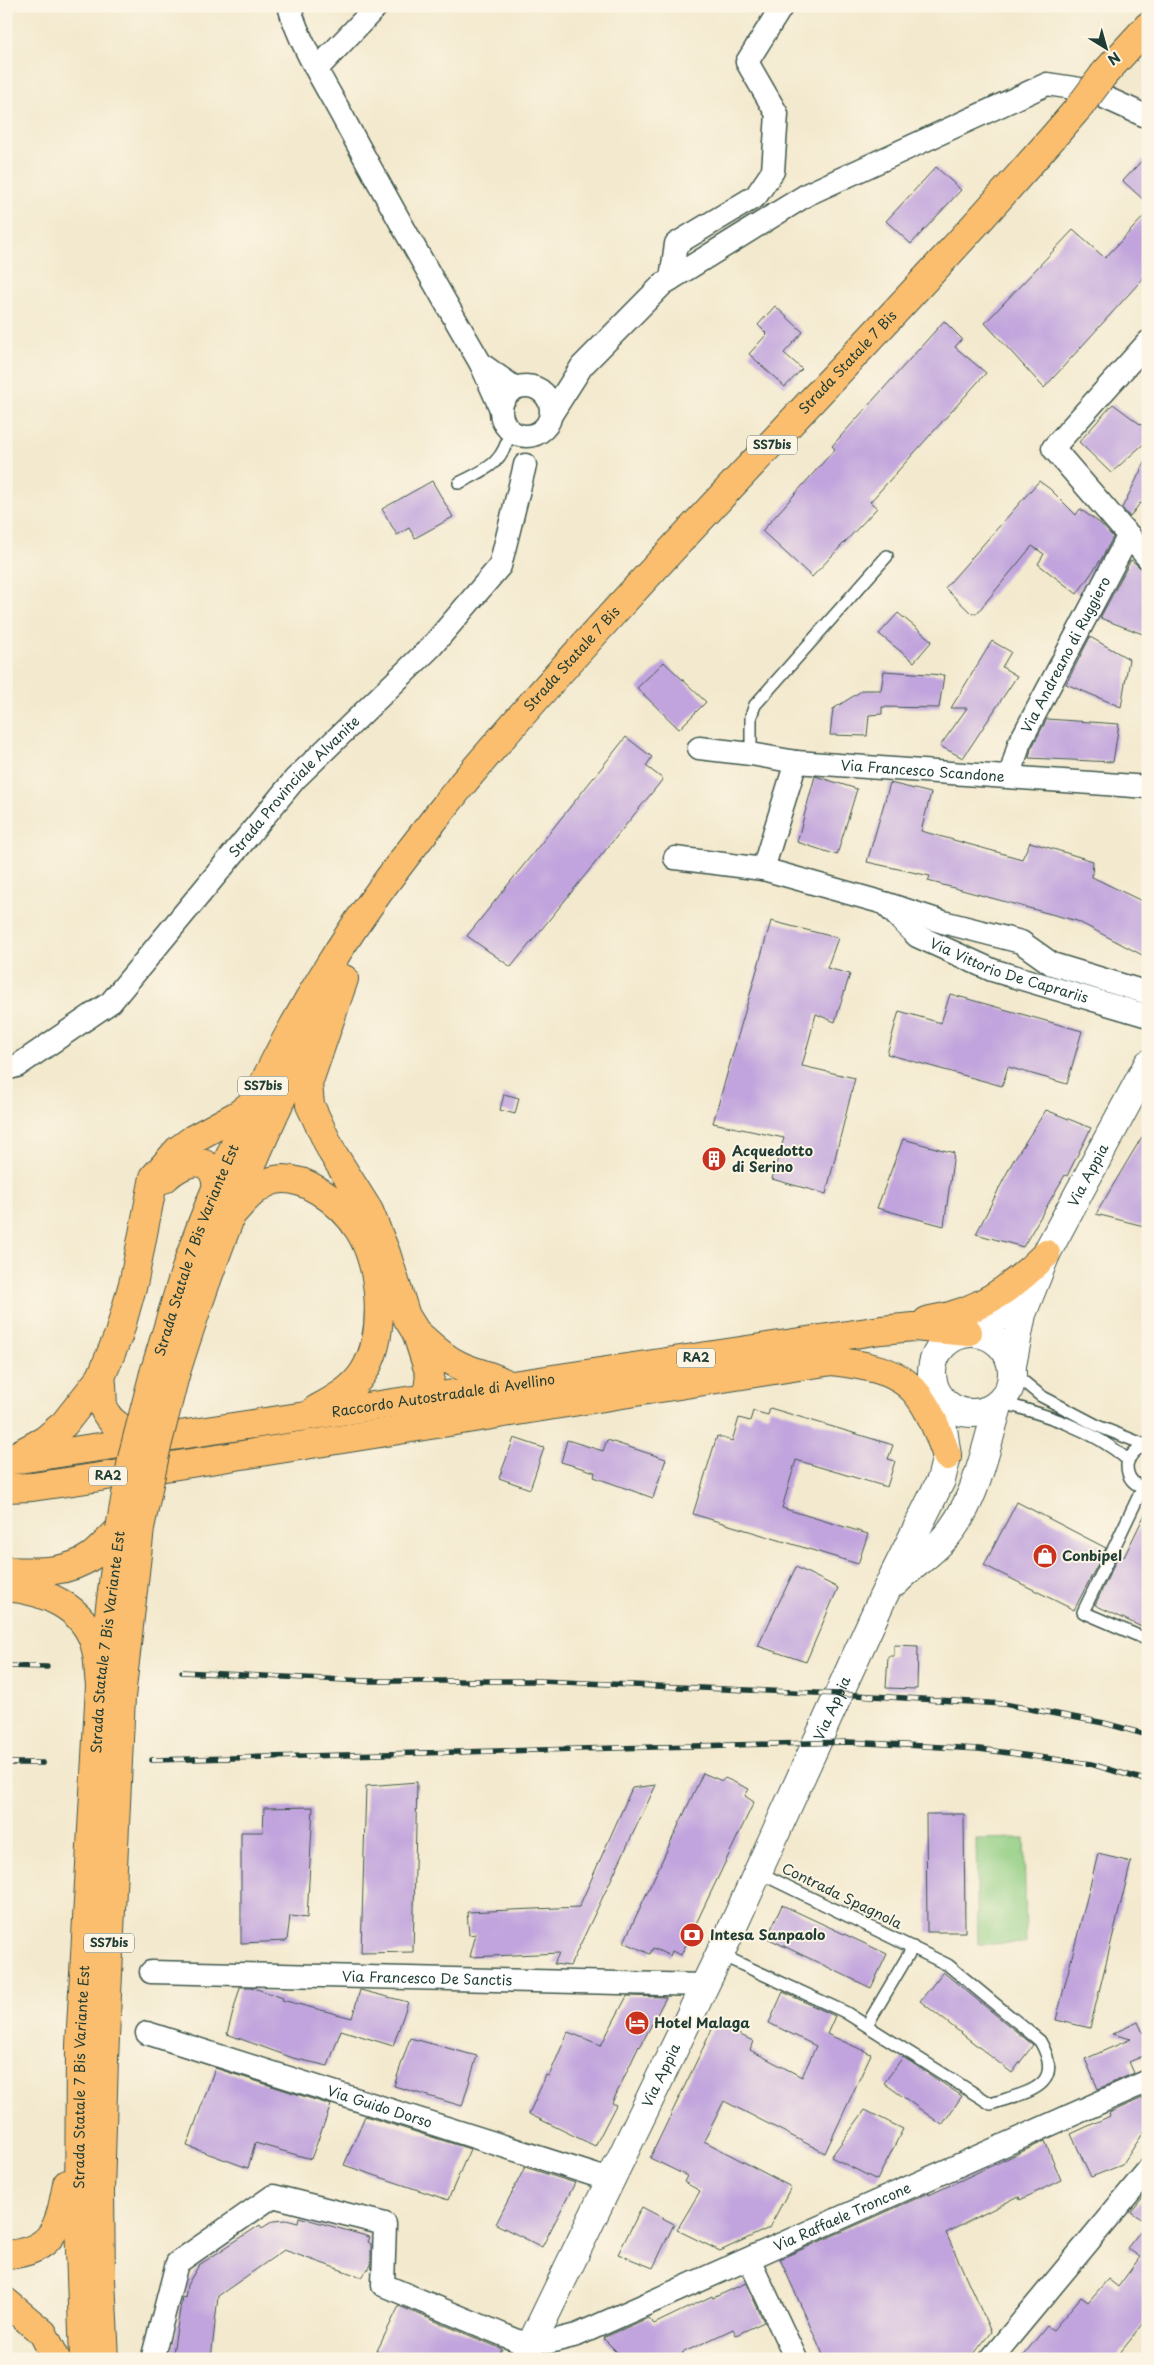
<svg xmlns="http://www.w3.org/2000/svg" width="1154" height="2365" font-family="'Playpen Sans',sans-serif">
<rect width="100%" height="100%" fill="#fcf5e5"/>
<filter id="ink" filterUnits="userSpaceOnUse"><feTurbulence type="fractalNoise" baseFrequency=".02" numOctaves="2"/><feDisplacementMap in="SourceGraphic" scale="10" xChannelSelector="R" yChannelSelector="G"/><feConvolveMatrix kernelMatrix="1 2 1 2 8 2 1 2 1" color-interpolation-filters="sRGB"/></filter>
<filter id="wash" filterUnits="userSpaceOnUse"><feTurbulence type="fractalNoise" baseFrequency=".0096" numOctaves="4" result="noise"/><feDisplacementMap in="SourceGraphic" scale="20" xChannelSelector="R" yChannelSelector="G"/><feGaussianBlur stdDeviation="1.12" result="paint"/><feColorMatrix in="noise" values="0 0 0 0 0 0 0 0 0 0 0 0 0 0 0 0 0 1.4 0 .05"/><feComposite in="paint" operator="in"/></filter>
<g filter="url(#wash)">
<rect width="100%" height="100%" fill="#f3e9ce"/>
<path fill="#91ce83" stroke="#58865c" d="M1024,1838L1026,1943L978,1944L976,1839Z"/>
<g id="blocks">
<path fill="#c1a4dd" d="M1148,154V204L1123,181Z
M936,167L961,190L911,244L886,221Z
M1148,212V273L1044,388L985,323L1073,230L1105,258Z
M775,306L803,332L784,353L802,369L785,387L749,354L767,334L758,325Z
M944,321L962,339L955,347L986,373L870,502L877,508L812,577L762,531L835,449L832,446Z
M1113,404L1148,430V440L1111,473L1079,442Z
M1148,456V507L1140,503L1130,517L1122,508Z
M432,481L453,517L415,538L409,528L397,535L382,509Z
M1039,481L1050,489L1076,515L1080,509L1101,524L1113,537L1102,558L1077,594L1038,564L1044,554L1032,546L977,613H971L945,588Z
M1131,560L1148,574V636L1100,618Z
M898,613L932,641L914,662L879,634Z
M1090,637L1129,659L1121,707L1066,684Z
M992,641L1011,652L1002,667L1017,676L963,758L940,746L967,708H951Z
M664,662L706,702L679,729L637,688Z
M884,671L944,675L939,708L882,707V714L869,715L867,736L830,735L833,709L863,690H881Z
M1047,719L1119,724L1113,762L1029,758L1031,749Z
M626,737L652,757L646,766L663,779L511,967L467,936Z
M815,776L857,789L837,855L797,842Z
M890,783L931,793L921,831L1022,859L1030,842L1093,861L1092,877L1148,904V958L1077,921L928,881L930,876L867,862Z
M771,921L838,938L827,968L850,974L835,1022L816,1014L802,1066L855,1078L826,1194L772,1179L784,1138L713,1123Z
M950,994L1082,1031L1067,1084L1008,1067L1002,1086L887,1054L899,1011L941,1023Z
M504,1094L519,1098L515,1114L500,1110Z
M1046,1110L1091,1128L1067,1176L1065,1175L1023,1247L976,1234L1013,1161Z
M1148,1127V1227L1096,1214L1131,1155Z
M903,1139L954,1153L944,1226L877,1208Z
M770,1408L893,1445L888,1459L895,1461L887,1487L796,1460L782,1508L868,1534L858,1564L693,1514L717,1436L732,1441L739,1418L750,1421L753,1411L768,1415Z
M514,1438L544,1448L530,1489L499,1478Z
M567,1440L603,1451L607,1440L666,1459L653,1498L594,1477L595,1472L561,1462Z
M1017,1502L1106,1548L1074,1610L984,1565Z
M1148,1508V1630L1095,1605L1119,1554L1124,1557Z
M796,1567L838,1588L806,1662L758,1646Z
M894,1645L918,1646L917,1689L886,1688L888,1656H894Z
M703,1773L722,1781L725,1778L749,1789L745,1796L754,1802L681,1955L672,1951L670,1956L653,1948L650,1954L624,1942Z
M417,1782L413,1952L361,1953L366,1786Z
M656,1785L570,1966L554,1964L559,1953L470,1957L476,1934L469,1935L467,1912L579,1907L632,1788Z
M313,1807L307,1918L290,1916L287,1941L241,1943V1832H263L264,1808Z
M926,1814H964L965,1932H927Z
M1098,1854L1131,1862L1090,2028L1056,2020Z
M782,1905L887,1954L871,1988L767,1938Z
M943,1972L1033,2045L1012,2073L920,2001Z
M240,1987H251L283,1998L282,2000L352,2018L360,1990L408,2002L393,2046L341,2030L328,2066L293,2058L227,2034Z
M783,1992L835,2016L827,2034L871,2054L825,2153L724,2101L704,2141L791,2187L769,2228L720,2251L677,2230L700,2191L684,2182L687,2176L650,2158L715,2023L753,2041L750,2050L802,2077L816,2046L769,2023Z
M627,1996L666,1997L640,2047L639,2046L612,2103L616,2105L595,2146L529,2114L546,2075L549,2076L568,2032L601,2045Z
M1138,2022L1143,2033L1148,2031V2054L1129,2062L1134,2073L1098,2089L1085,2059L1131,2039L1112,2034Z
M410,2038L477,2056L462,2106L394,2086Z
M903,2057L962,2096L942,2125L884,2083Z
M215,2068L331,2105L311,2159L255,2143L248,2168L187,2146Z
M1145,2097L1148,2104V2126L1122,2165L1091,2177L1071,2134L1110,2116L1109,2113Z
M865,2110L903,2129L877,2180L831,2157Z
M365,2116L470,2149L448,2200L344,2165Z
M1045,2141L1061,2180L1020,2200L1019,2196L946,2233L991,2332L970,2359H825L780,2259L929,2193V2195Z
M525,2167L575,2183L542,2247L496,2224Z
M1148,2191V2318L1115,2359H1020L1047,2326L1053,2330L1081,2297L1088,2302L1108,2279L1118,2287L1140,2257L1127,2248L1147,2223L1131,2212Z
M642,2207L674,2224L653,2268L618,2254Z
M299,2217L370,2237L368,2242L371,2244V2265L361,2277L284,2250L218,2296L211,2359H172L182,2297L185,2298L187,2285L199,2265L260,2225L262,2228L273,2221L286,2220L298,2223Z
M746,2283L764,2322L736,2335L733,2329L682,2353L688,2359H624L603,2338L648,2318L654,2324L712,2296L713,2298Z
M399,2306L502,2349L497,2359H373Z"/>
</g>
</g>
<g filter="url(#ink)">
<use href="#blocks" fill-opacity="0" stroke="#3f574b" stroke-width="1"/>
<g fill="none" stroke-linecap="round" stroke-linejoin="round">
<defs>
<path id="service" d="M459,483C487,469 504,463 510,430
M751,754V716L755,705L887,556
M1013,1373L1041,1396L1100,1427L1148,1446
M1000,1402C1046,1415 1091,1428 1128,1460
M1148,1446C1136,1448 1130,1454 1127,1465C1127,1478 1134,1487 1148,1487
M1143,1487L1083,1612L1148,1640
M719,1954L845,2012L991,2104C1026,2092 1067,2088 1040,2041L948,1965L758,1872
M867,2025L913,1947"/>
<g id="minor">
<path d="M289,6C301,48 327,87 347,125C391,206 435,285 481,364"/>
<path d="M317,69L377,6"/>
<path d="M1106,98L1148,117"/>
<path d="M671,279L676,244L756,196L773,171L777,114L747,62L782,6"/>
<path d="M1148,342L1053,448L1148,558"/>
<circle cx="526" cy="411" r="25"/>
<path d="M501,409L481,364L515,388"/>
<path d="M552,413L582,366L663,284L808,194L1047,84L1080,89"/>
<path id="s1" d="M699,748L751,754L796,762L1148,787"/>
<path id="s2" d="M1010,777L1019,744L1129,535"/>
<path d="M675,858L763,869L884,903L943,922L1021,942L1052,964L1148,993"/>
<path d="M763,869L796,762"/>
<path id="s3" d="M887,906L917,936L992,970L1148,1016"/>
<path id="s4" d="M6,1069L17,1066L111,1002L295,779L432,646L500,566L525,465"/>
<path id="s5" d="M151,1972L704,1985"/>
<path id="s6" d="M147,2033L610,2180"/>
<path d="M749,2259L796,2359"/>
<path id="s7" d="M534,2337L549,2342L577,2335L1148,2081"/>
<path d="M153,2356L177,2263L273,2196L385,2224L383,2285L530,2346"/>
<path d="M991,2359L1148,2170"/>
</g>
<g id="tertiary">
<path d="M973,1332L1013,1308L1031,1290"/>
<circle cx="972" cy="1373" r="40"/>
<path id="s8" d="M1012,1365L1022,1314L1046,1254L1148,1064"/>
<path d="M896,1582C910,1567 928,1556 942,1541C976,1506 985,1449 999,1403"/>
<path id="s9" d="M524,2359L730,1933L882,1599L941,1480L947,1456L938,1395"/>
</g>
<g id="primary">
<path d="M1104,74L1148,26"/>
<path id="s10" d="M463,783C660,550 881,338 1080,106"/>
</g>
<g id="trunk">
<path id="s11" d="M154,1373C171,1318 186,1262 208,1208C241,1126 280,1044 327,969C367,903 416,843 463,783"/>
<path d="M175,1375C214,1251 260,1132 322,1019"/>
<path d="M6,2255C55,2251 59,2226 67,2184"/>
<path d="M6,2302L43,2333L56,2359"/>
<path id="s12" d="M84,2359L79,2223L80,2045L100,1685L120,1529"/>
<path d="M105,2359L101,2280L100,2192L104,2059L121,1697L140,1528"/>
</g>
<g id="motorway">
<path d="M344,979L308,1084L310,1105L332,1152L369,1211L386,1253L406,1316L416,1332L430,1375L427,1397L420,1412"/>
<path d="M164,1179C183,1160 214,1151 217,1188"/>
<path d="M229,1217C241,1205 252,1189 269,1182C286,1175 303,1181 319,1191C335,1201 349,1214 359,1230C382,1266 387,1337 363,1373C351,1391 333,1400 315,1410"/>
<path d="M927,1321C935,1318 945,1318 953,1315C990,1304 1019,1281 1046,1254"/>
<path d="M418,1334C431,1345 443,1358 459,1365C475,1373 492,1375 507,1384"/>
<path d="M101,1377C103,1387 102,1396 103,1405C107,1425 131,1433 148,1439"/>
<path d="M19,1454L45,1440L64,1424L101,1377L119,1334L134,1280L154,1177L178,1150L193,1139L239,1114L254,1102"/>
<path id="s13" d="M6,1461L881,1330L914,1327L968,1332"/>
<path d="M6,1488L32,1487C299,1448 565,1402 832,1361C908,1370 921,1384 947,1456"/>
<path d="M6,1571C35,1572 67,1574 92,1556C102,1548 111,1537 120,1529"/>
<path d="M6,1587C43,1590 85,1607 95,1646C99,1658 98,1672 100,1685"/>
</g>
</defs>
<use href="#service" stroke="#3f574b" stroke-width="14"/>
<use href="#minor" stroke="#3f574b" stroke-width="25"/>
<use href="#tertiary" stroke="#3f574b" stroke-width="30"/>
<use href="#primary" stroke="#3f574b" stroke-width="30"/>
<use href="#trunk" stroke="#3f574b" stroke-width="30"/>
<use href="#motorway" stroke="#3f574b" stroke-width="30"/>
<use href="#service" stroke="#fff" stroke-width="11"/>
<use href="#minor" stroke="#fff" stroke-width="22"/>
<use href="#tertiary" stroke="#fff" stroke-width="28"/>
<use href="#primary" stroke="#fbbe6e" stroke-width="28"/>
<use href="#trunk" stroke="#fbbe6e" stroke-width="28"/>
<use href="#motorway" stroke="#fbbe6e" stroke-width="28"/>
<defs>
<path id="rail" d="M6,1666L47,1667
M182,1672L366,1681H540L839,1694L1004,1704L1104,1723L1148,1735
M152,1760L848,1742L979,1749L1091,1764L1148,1781
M6,1763H43"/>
</defs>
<use href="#rail" stroke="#1f3d34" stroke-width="5.5"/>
<use href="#rail" stroke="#fcf5e5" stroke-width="4" stroke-dasharray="11" stroke-linecap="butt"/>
<defs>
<path id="primary-bridge" d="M1080,106L1104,74"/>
<path id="trunk-bridge" d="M140,1528L156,1450L175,1375
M120,1529L133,1454L154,1373"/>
</defs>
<use href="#primary-bridge" stroke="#3f574b" stroke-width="30" stroke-linecap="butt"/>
<use href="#trunk-bridge" stroke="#3f574b" stroke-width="30" stroke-linecap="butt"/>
<use href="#primary-bridge" stroke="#fbbe6e" stroke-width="28"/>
<use href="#trunk-bridge" stroke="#fbbe6e" stroke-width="28"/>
</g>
</g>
<defs>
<symbol id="building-disc" viewBox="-11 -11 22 22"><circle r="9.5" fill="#c8321e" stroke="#fcf5e5"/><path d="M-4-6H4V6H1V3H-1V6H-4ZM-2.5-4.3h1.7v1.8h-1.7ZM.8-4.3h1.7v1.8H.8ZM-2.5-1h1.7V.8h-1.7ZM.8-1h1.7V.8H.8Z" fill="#fff"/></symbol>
<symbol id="shop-disc" viewBox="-11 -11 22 22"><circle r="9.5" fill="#c8321e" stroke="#fcf5e5"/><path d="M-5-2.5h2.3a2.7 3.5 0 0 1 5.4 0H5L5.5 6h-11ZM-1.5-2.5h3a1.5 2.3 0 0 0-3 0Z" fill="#fff"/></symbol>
<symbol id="bank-disc" viewBox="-11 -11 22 22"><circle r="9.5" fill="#c8321e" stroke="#fcf5e5"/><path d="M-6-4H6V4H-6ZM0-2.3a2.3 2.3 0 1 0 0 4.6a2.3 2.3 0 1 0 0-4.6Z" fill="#fff"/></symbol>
<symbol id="hotel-disc" viewBox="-11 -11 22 22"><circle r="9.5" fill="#c8321e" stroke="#fcf5e5"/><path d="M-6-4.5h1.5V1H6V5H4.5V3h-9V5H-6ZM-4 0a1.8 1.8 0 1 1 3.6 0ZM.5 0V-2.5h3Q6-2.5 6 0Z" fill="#fff"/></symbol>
</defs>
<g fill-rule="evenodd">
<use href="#building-disc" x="700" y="1145" width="28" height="28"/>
<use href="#shop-disc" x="1031" y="1542" width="28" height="28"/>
<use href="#bank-disc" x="678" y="1921" width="28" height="28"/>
<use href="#hotel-disc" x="623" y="2009" width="28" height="28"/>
</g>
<g text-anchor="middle" stroke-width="4" stroke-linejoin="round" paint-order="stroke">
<g fill="#fcf5e5" stroke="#617469" stroke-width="1">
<rect x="747" y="435.5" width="50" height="19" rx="4"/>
<rect x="238" y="1076.5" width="50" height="19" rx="4"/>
<rect x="677" y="1348.5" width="38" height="19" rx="4"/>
<rect x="89" y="1466.5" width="38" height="19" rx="4"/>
<rect x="84" y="1933.5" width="50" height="19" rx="4"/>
</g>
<g font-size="12" font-weight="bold" fill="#1f3d34">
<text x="772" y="449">SS7bis</text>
<text x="263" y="1090">SS7bis</text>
<text x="696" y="1362">RA2</text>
<text x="108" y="1480">RA2</text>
<text x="109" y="1947">SS7bis</text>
</g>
<g font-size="14" fill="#1f3d34" stroke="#fcf5e5">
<text dy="5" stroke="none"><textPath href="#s10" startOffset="570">Strada Statale 7 Bis</textPath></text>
<text dy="5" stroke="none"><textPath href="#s2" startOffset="135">Via Andreano di Ruggiero</textPath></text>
<text dy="5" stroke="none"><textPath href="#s10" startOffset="165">Strada Statale 7 Bis</textPath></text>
<text dy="5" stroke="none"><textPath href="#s1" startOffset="225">Via Francesco Scandone</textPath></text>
<text dy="5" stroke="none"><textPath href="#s4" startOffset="408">Strada Provinciale Alvanite</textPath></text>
<text dy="5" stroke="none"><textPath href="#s3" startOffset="141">Via Vittorio De Caprariis</textPath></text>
<text dy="5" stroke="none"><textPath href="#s8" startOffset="206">Via Appia</textPath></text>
<text dy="5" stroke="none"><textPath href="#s11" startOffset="130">Strada Statale 7 Bis Variante Est</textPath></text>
<text dy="5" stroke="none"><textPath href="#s13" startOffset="442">Raccordo Autostradale di Avellino</textPath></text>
<text dy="5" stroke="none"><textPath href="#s12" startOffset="718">Strada Statale 7 Bis Variante Est</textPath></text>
<text dy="5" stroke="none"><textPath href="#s9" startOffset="720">Via Appia</textPath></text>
<text transform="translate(842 1896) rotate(26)" y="5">Contrada Spagnola</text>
<text dy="5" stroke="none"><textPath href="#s5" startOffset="276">Via Francesco De Sanctis</textPath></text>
<text dy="5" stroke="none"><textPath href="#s9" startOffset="315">Via Appia</textPath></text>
<text dy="5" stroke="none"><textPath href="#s12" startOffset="282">Strada Statale 7 Bis Variante Est</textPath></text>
<text dy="5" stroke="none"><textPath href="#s6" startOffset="244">Via Guido Dorso</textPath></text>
<text dy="5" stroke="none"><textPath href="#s7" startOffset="335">Via Raffaele Troncone</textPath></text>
</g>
<g font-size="14" font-weight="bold" fill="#1f3d34" stroke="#fcf5e5" text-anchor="start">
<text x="732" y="1156">Acquedotto<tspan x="732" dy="16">di Serino</tspan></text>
<text x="1062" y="1561">Conbipel</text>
<text x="710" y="1940">Intesa Sanpaolo</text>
<text x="654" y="2028">Hotel Malaga</text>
</g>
</g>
<rect width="1154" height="2365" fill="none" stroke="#fcf5e5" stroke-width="25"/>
<g transform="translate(1106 48) rotate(143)" stroke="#fcf5e5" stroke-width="4" paint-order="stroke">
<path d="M0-4L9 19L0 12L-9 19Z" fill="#1f3d34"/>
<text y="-8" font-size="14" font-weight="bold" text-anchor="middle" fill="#1f3d34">N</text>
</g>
</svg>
